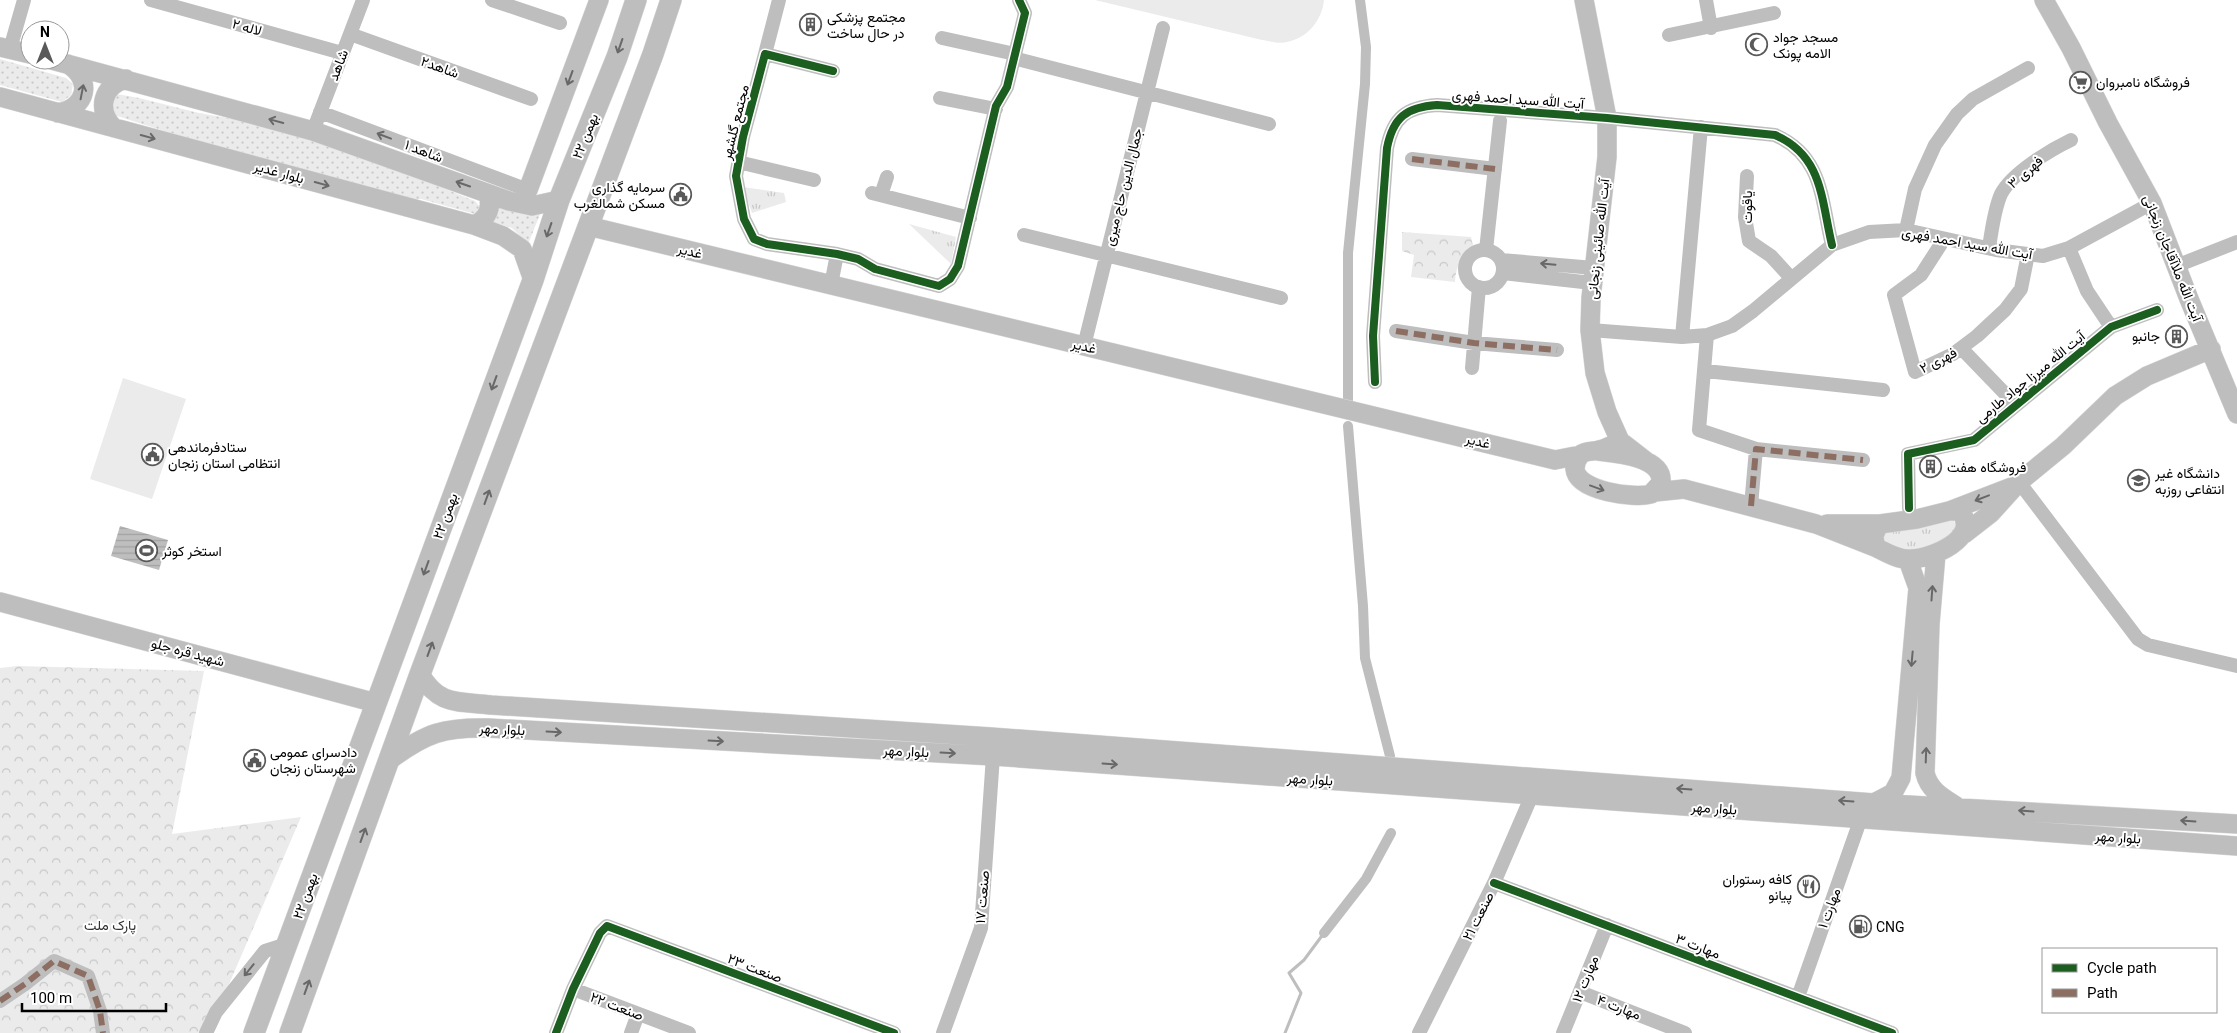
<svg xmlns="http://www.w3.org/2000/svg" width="2237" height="1033" font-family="Roboto,Vazirmatn,sans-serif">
<defs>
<pattern id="grass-tufts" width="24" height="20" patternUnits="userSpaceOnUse" patternTransform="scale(1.25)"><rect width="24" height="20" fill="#ebebeb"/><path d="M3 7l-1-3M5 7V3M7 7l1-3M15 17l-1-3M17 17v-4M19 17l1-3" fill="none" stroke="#c8c8c8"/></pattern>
<pattern id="forest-crowns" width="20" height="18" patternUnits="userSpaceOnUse" patternTransform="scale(1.25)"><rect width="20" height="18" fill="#ebebeb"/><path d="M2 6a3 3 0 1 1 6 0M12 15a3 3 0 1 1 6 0" fill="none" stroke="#c8c8c8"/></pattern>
<pattern id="garden-dots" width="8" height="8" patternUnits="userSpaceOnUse" patternTransform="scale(1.25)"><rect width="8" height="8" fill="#ebebeb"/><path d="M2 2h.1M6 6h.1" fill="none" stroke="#c8c8c8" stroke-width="1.8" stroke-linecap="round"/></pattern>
<pattern id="water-rules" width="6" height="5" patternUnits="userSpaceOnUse" patternTransform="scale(1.25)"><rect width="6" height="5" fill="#bebebe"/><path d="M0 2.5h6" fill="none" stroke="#a2a2a2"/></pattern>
</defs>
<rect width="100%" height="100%" fill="#fff"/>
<path fill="url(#grass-tufts)" d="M743,187L784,193L786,202L752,213Z
M909,224L956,237L951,264Z
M1953,519L1956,526L1953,534C1927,550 1913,553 1884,547L1882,529Z"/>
<path fill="url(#forest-crowns)" d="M1402,232L1471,237L1474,250C1460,259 1456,266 1455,282L1411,277L1414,255L1402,251Z
M18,666L204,671L172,834L301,817L208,1033H0V668Z"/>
<path fill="url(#garden-dots)" d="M0,59L66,78L73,84L71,95L62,102L0,85Z
M117,94L139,98L199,113L290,129L340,146L475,201L481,208L475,214L421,199L412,200L344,180L220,149L111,114L109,98Z
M494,204L541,212L528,244L512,228L486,220Z"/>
<path fill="#ebebeb" d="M1095,0H1324C1322,20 1308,38 1287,42C1280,44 1269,41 1262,40Z
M123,378L186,399L152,499L90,479Z"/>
<path fill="url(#water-rules)" d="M120,526L168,540L159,570L111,556Z"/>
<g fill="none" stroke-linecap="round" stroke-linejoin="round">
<path stroke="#bebebe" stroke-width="3" d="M1285,1033L1301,993L1289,973L1304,960L1324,933"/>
<path stroke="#bebebe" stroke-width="10" d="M1348,406V253L1365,84L1366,47L1360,0
M1348,426L1363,606L1365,658L1390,756
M1324,933L1366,879L1391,833"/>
<defs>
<path id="major" d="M1584,0L1607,118V157L1591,298L1590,330L1595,373L1607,412L1620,441L1647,462
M2044,0L2071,48L2108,123L2152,203L2189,299L2237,414
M0,47L30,54
M52,60L313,131L509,201L532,206L559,200
M0,97L474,225L503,236L522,249L533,280
M58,113C87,108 93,80 68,64
M114,128C96,110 102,86 126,79
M528,190L599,0
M474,225C488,219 493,207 487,193
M588,226L1555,460L1580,455
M1598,451C1617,453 1664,457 1661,483L1651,494C1634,499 1577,491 1575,469C1575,464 1577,459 1580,455C1586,450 1592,452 1599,450C1606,449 1614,444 1620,441
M1655,492L1684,489L1703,494L1816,524L1877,548
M1949,511H1960C1982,538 1931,559 1910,559C1899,560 1887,553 1877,548C1872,538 1874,533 1880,524L1917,519Z
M1949,511L2014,486
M1827,524H1880
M1964,534L1991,513L2019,482L2063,446L2115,396L2147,376L2211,349
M1936,554L1930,624L1925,773C1929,790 1942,797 1956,806
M0,602L376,703
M420,674C439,706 457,701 491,705L991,737L1874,803L2237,824
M391,759C426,733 444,727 488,728L993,756L2237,846
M1874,803L1893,793L1901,778L1918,588L1908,560"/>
<path id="highway" d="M254,1033L533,280L559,200L617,57L636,0
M290,1033L420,674L653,54L671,0"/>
</defs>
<use href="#major" stroke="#dbdbdb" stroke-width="20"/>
<use href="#highway" stroke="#dbdbdb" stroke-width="22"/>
<path stroke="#bebebe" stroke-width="14" d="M151,0L342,53
M492,0L560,23
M1706,0L1711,28
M350,34L531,99
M1669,35L1774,13
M942,38L1015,54
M10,49L24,0
M765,54L779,0
M1021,60L1269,124
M833,71L765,54L743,137L736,176L744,219L754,239L767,244L837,254L858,259L875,269L939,286L950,279L958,266L996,106L1007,87L1025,13L1019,0
M940,98L996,109
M320,112L528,190
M313,131L363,0
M1412,159L1495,169
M738,162L814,180
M1747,176L1745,217L1749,241L1771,256L1791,278
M872,193L970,218
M881,195L887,177
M1906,230L1915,189L1935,145L1957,114L1973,99L2028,68
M1024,235L1281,298
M1941,244L1921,275L1894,295L1915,372L1953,354L1977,336L2005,310L2021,289L2028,254
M1989,247C1992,230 1994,210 2001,194C2012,173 2050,150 2071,140
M2069,248L2087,291L2111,327
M1486,250L1500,121
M1465 269a19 19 0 1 1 38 0a19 19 0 1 1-38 0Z
M1501,260L1594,268
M2176,266L2237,242
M1503,273L1592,283
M831,285L837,254
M1590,330L1682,337L1707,335L1732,326L1753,311L1832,245L1869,232L1906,230L1996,250L2043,256L2069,248L2152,203
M1396,331L1474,343L1557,350
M1707,335L1699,430L1756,449
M1682,337L1701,127
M1084,346L1163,28
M1961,348L2016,405
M1472,368L1479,287
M1706,371L1883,390
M1375,382L1373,336L1387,148C1393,117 1407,107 1437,105L1607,118L1775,135C1823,156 1821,199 1832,245
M2019,482L2138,639L2148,645L2237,666
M1751,506L1756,449L1863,460
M1909,508L1908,454L1974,440L2111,327L2157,310
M1494,883L1892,1033
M573,989L689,1033
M1580,992L1685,1033
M1798,997L1861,818
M0,1001L25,984L54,961L88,976L100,1011L103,1033
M206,1033L216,1012L265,951L287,944
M556,1033L573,989L600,933L607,926L894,1033
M631,1033L638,1014
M943,1033L981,928L993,756
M1419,1033L1494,883L1532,795
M1563,1033L1607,925"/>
<use href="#major" stroke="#bebebe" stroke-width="19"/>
<use href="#highway" stroke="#bebebe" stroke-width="21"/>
<path stroke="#8d6e63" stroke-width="6" stroke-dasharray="12 6" stroke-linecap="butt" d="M1412,159L1495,169
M1396,331L1474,343L1557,350
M1751,506L1756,449L1863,460
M0,1001L25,984L54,961L88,976L100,1011L103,1033"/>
<defs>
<path id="cycleway" d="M833,71L765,54L743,137L736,176L744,219L754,239L767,244L837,254L858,259L875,269L939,286L950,279L958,266L996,106L1007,87L1025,13L1019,0
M1375,382L1373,336L1387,148C1393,117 1407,107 1437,105L1607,118L1775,135C1823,156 1821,199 1832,245
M1909,508L1908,454L1974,440L2111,327L2157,310
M1494,883L1892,1033
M556,1033L573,989L600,933L607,926L894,1033"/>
</defs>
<use href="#cycleway" stroke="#fff" stroke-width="11"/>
<use href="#cycleway" stroke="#1b5e20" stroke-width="8"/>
</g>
<defs><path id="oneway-shaft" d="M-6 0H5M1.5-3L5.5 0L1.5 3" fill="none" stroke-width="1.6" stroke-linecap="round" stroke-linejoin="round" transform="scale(1.25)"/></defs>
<g stroke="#686868">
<use href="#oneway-shaft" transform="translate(620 46) rotate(109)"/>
<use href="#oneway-shaft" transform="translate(570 78) rotate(110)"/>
<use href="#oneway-shaft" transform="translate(82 92) rotate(-79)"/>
<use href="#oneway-shaft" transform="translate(276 121) rotate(-165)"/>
<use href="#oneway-shaft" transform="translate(384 136) rotate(-159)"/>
<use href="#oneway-shaft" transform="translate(148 137) rotate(15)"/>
<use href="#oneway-shaft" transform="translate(322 184) rotate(15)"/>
<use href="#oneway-shaft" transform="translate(463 184) rotate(-161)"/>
<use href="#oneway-shaft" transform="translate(549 230) rotate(109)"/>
<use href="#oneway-shaft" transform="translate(1548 264) rotate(-175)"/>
<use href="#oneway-shaft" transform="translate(494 383) rotate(110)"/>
<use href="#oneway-shaft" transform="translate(1597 488) rotate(20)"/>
<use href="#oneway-shaft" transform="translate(487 497) rotate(-70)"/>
<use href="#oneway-shaft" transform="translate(1982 498) rotate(159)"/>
<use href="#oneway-shaft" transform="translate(426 568) rotate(110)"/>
<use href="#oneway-shaft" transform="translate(1932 593) rotate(-86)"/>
<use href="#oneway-shaft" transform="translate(430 649) rotate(-70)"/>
<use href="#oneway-shaft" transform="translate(1912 659) rotate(95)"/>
<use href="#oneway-shaft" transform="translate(554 732) rotate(3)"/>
<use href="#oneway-shaft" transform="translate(716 741) rotate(3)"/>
<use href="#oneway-shaft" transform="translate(948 753) rotate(3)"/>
<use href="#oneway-shaft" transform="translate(1926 755) rotate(-88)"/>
<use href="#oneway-shaft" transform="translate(1110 764) rotate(4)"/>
<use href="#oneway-shaft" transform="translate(1684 789) rotate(-176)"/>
<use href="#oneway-shaft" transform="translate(1846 801) rotate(-176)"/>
<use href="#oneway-shaft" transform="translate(2026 811) rotate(-176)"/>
<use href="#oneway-shaft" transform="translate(2188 821) rotate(-176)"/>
<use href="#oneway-shaft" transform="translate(363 835) rotate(-70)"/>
<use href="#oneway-shaft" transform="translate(249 970) rotate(129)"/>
<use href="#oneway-shaft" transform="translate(307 987) rotate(-70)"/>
</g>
<defs>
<symbol id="building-ring" viewBox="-11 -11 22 22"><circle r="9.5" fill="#fff" stroke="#595959" stroke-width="1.5"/><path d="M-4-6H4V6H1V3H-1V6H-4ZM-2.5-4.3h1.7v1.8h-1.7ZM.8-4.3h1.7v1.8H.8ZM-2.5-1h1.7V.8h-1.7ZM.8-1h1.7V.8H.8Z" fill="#595959"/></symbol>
<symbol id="mosque-ring" viewBox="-11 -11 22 22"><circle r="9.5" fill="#fff" stroke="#595959" stroke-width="1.5"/><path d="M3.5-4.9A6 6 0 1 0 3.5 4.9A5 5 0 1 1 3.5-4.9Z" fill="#595959"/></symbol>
<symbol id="supermarket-ring" viewBox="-11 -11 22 22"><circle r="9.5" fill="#fff" stroke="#595959" stroke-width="1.5"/><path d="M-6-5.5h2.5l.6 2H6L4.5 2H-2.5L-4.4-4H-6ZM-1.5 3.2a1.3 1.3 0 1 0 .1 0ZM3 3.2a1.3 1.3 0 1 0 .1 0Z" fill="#595959"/></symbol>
<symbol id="civic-ring" viewBox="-11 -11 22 22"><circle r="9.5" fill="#fff" stroke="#595959" stroke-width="1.5"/><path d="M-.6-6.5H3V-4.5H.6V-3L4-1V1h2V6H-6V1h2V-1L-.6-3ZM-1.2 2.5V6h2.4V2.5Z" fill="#595959"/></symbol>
<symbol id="university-ring" viewBox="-11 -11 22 22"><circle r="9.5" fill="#fff" stroke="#595959" stroke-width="1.5"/><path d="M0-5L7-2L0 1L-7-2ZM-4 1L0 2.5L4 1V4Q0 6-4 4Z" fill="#595959"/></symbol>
<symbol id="stadium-ring" viewBox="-11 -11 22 22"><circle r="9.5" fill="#fff" stroke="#595959" stroke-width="1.5"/><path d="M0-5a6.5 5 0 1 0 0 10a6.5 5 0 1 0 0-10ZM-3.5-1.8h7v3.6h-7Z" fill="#595959"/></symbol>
<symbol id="restaurant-ring" viewBox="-11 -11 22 22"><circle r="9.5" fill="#fff" stroke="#595959" stroke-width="1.5"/><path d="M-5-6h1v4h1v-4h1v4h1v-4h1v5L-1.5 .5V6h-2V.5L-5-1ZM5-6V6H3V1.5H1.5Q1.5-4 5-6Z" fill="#595959"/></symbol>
<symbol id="fuel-ring" viewBox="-11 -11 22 22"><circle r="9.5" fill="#fff" stroke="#595959" stroke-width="1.5"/><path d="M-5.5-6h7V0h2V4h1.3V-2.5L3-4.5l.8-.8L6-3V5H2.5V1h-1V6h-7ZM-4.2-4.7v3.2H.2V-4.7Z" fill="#595959"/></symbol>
</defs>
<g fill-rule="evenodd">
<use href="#building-ring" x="798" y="12" width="25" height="25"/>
<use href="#mosque-ring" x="1744" y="32" width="25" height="25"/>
<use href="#supermarket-ring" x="2068" y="70" width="25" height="25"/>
<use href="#civic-ring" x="668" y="182" width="25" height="25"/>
<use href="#building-ring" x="2164" y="324" width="25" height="25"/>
<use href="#civic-ring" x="140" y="442" width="25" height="25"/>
<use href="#building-ring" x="1918" y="454" width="25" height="25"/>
<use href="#university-ring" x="2126" y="468" width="25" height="25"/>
<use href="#stadium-ring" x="134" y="538" width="25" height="25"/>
<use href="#civic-ring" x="242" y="748" width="25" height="25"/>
<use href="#restaurant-ring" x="1796" y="874" width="25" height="25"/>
<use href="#fuel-ring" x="1848" y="914" width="25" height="25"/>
</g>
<g text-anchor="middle" stroke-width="4" stroke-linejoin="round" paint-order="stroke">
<g font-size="14" fill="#000" stroke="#fff" text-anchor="start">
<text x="827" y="22">مجتمع پزشکی<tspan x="827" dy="16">در حال ساخت</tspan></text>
<text x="1773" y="42">مسجد جواد<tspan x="1773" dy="16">الامه پونک</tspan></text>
<text x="2096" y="87">فروشگاه نامبروان</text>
<text x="665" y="192" text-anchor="end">سرمایه گذاری<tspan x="665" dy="16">مسکن شمالغرب</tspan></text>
<text x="2160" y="341" text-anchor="end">جانبو</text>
<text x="168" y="452">ستادفرماندهی<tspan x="168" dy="16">انتظامی استان زنجان</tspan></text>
<text x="1947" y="472">فروشگاه هفت</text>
<text x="2155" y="478">دانشگاه غیر<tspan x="2155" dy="16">انتفاعی روزبه</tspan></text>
<text x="162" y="556">استخر کوثر</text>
<text x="270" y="757">دادسرای عمومی<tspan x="270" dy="16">شهرستان زنجان</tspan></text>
<text x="1792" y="884" text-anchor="end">كافه رستوران<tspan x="1792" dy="16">پيانو</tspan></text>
<text x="1876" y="932">CNG</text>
</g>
<g font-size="14" fill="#000" stroke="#fff">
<text transform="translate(247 27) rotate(16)" y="5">لاله ۲</text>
<text transform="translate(338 65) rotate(-69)" y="5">شاهد</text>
<text transform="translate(440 67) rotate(20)" y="5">شاهد۲</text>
<text transform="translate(1518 99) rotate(4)" y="5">آیت الله سید احمد فهری</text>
<text transform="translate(735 122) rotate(-76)" y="5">مجتمع گلشهر</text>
<text transform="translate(585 136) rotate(-68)" y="5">۲۲ بهمن</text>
<text transform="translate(424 151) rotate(21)" y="5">شاهد ۱</text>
<text transform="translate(279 172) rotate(15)" y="5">بلوار غدیر</text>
<text transform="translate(2025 172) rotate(-41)" y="5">فهری ۳</text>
<text transform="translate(1123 187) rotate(-76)" y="5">جمال الدین حاج میری</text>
<text transform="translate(1747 207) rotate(-90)" y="5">یاقوت</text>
<text transform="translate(1598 239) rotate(-84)" y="5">آیت الله صائینی زنجانی</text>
<text transform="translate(1967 243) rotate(10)" y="5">آیت الله سید احمد فهری</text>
<text transform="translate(690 251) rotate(14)" y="5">غدیر</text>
<text transform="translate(2173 258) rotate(68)" y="5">آیت الله ملاآقاجان زنجانی</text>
<text transform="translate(1084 346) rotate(14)" y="5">غدیر</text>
<text transform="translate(1938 360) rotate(-27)" y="5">فهری ۲</text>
<text transform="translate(2030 377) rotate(-39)" y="5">آیت الله میرزا جواد طارمی</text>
<text transform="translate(1478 441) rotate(14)" y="5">غدیر</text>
<text transform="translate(445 516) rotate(-70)" y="5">۲۲ بهمن</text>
<text transform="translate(188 652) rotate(15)" y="5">شهید قره جلو</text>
<text transform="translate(502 729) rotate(3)" y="5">بلوار مهر</text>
<text transform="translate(906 751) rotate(3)" y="5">بلوار مهر</text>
<text transform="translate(1310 779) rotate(4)" y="5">بلوار مهر</text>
<text transform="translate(1714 808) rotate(4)" y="5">بلوار مهر</text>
<text transform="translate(2118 837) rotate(4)" y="5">بلوار مهر</text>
<text transform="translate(305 896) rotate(-70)" y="5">۲۲ بهمن</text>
<text transform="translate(982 897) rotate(-85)" y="5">صنعت ۱۷</text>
<text transform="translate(1829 908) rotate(-70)" y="5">مهارت ۱</text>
<text transform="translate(1478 916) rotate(-63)" y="5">صنعت ۲۱</text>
<text transform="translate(1698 946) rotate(21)" y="5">مهارت ۳</text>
<text transform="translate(755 968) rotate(21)" y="5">صنعت ۲۳</text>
<text transform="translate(1585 979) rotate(-68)" y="5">مهارت ۱۲</text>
<text transform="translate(617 1006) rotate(21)" y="5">صنعت ۲۲</text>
<text transform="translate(1619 1007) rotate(21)" y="5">مهارت ۴</text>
</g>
<g font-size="14" fill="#323232" stroke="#fff">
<text x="110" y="930">پارک ملت</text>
</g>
</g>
<rect x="2042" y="948" width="175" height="65" fill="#ffffff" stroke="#999999"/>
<rect x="2052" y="964" width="25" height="8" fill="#1b5e20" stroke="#999999"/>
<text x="2087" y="973" font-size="15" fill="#000000">Cycle path</text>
<rect x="2052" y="989" width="25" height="8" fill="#8d6e63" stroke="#999999"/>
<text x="2087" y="998" font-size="15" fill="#000000">Path</text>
<g transform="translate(45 45)"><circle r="24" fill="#ffffff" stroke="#999999"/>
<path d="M0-4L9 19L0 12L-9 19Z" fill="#595959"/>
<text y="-8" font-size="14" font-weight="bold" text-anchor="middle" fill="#000000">N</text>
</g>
<path d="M22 1003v8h144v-8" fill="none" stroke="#000000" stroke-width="2.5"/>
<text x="30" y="1003" font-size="15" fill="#000000" stroke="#ffffff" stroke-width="4" paint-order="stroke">100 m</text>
</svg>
